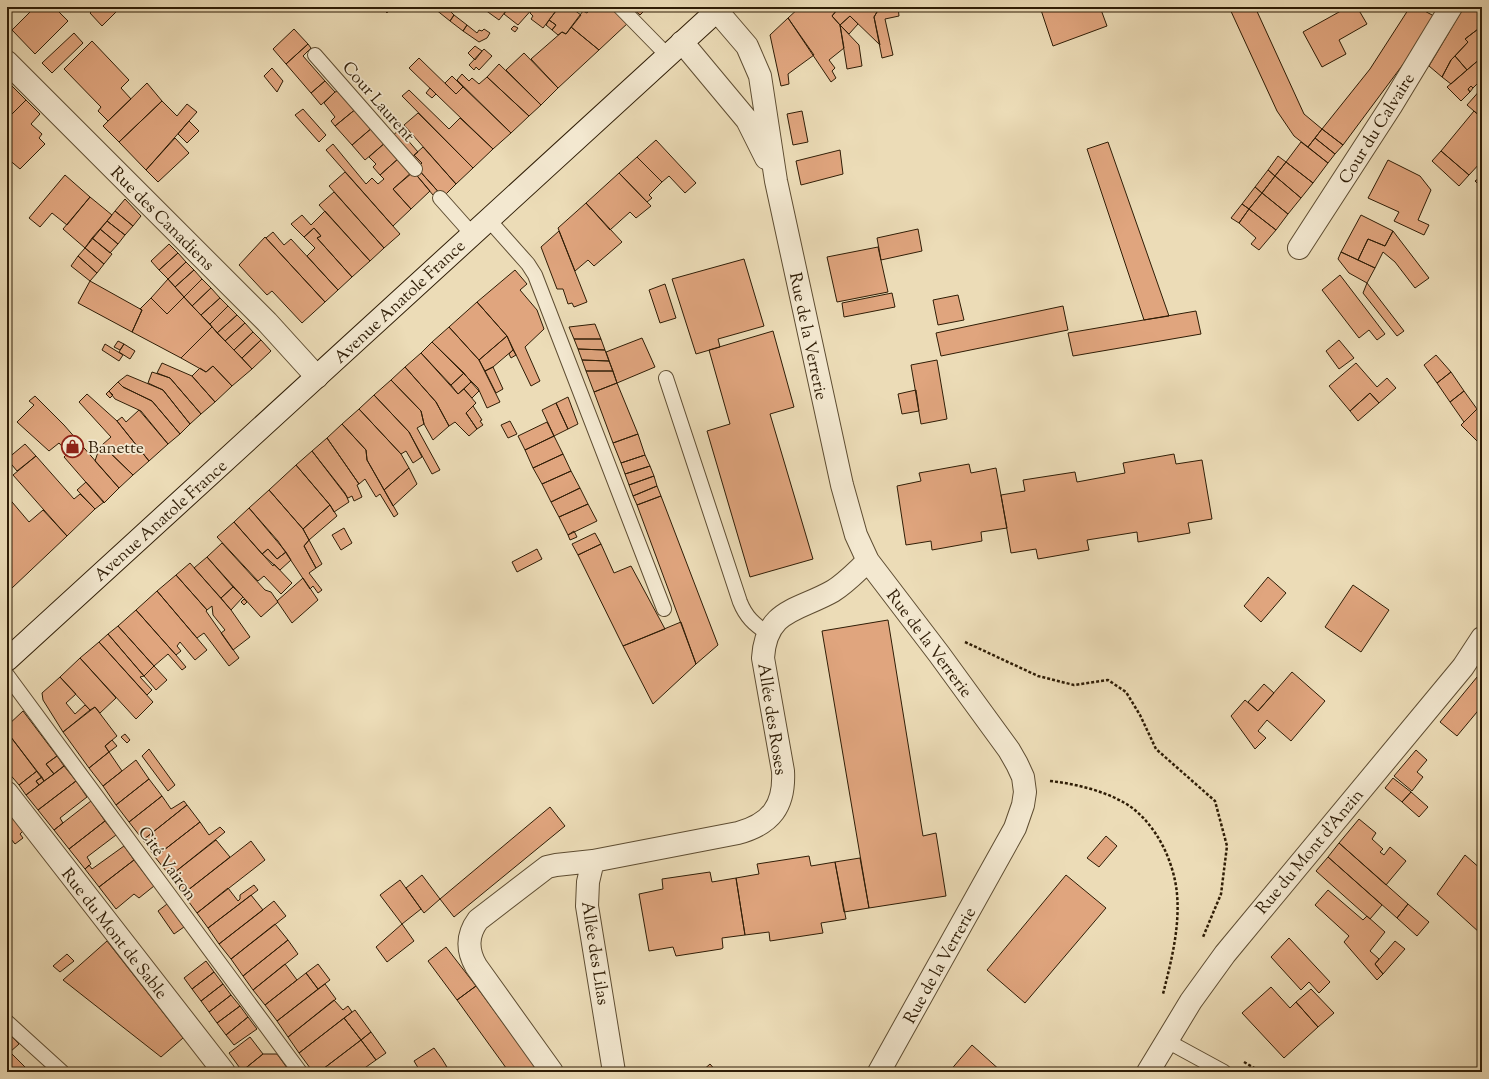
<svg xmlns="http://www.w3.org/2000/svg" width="1489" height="1079" font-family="'Sorts Mill Goudy',serif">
<rect width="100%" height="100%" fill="#ecdcb7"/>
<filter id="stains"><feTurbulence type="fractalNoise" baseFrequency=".005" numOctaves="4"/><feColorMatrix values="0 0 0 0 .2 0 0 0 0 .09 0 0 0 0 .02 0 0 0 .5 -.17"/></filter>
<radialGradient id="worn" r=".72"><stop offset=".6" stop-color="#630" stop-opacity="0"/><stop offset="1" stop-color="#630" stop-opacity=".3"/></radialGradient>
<path fill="#e0a57e" stroke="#2f1d06" d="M35,7H58L56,9L68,21L35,54L12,30Z
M96,7H121L102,26L90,13Z
M381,7H391L387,13Z
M436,7H446L454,15L450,21L435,9Z
M481,7H509L499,20Z
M509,7H534L518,25L504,14Z
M534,7H559L543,28L531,19L533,16L530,13Z
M559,7H570L581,15L566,34L562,32L558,35L552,30L556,25L549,20Z
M592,7H612L629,22L599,50L571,27L583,11L587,13Z
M631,7H648L640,15Z
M800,7H834L837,10L832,16L840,25L844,48L829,60L835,68L832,71L836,78L831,82L788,18Z
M834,7H880L874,17L880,45L850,16L840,25L832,16L837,10Z
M880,7H898L899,16L885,19L893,55L882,58L874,17Z
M1040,7H1100L1107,26L1053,46Z
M1229,7H1255L1304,114L1322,129L1308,147L1294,136L1277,111Z
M1348,7H1357L1367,24L1339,40L1346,54L1322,67L1303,32Z
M1410,7H1417L1434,16L1407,59L1343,145L1322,129L1370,69Z
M1464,7H1475L1482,15V26L1465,39L1468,42L1451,60L1442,77L1429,66Z
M454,15L467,25L463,31L450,21Z
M850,16L858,24L849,34L840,25Z
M788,18L814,55L788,74L789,84L781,86L770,35Z
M549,20L556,25L552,30L546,25Z
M467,25L477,33L479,30L482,31L484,29L490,33L487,38L479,42L463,31Z
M840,25L859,45L862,66L847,69Z
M514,26L518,28L515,32L511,29Z
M1482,26V51L1478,54L1481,58L1467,70L1455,56L1468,42L1465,39Z
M571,27L599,50L558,88L531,59L562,32L566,34Z
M294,29L308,44L286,64L273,49Z
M74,33L83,43L52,73L42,63Z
M92,41L129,80L121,88L131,99L108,121L98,111L101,107L64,69Z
M308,44L311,48L303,56L325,81L311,93L286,64Z
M475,46L482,51L475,60L468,53Z
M484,49L492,56L479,70L476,67L474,70L469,65Z
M1482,51V79L1473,88L1471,86L1468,89L1470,92L1461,101L1447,87L1481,58L1478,54Z
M524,53L558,88L541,105L506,70Z
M1455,56L1467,70L1451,84L1442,77L1451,60Z
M419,58L456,94L463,87L511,133L493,149L409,68Z
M499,64L541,105L529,116L487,77Z
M272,68L283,81L277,92L264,76Z
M462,74L469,81L472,78L479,84L487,77L529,116L511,133L457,80Z
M452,76L463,87L456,94L445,83Z
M7,81L26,100L7,119Z
M325,81L335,92L321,105L311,93Z
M147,83L162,101L119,142L103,126Z
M1471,86L1473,88L1470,92L1468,89Z
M430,88L436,94L432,98L426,93Z
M1482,88V118L1467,105Z
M342,90L357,108L335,126L331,121L335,117L324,103L335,92Z
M409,90L449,129L460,118L493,149L473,168L402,96Z
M26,100L40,114L31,124L42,134L39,138L45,144L20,169L7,158V119Z
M162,101L177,116L187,104L197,112L146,170L119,142Z
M357,108L373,127L352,145L335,126Z
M303,109L326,135L319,142L295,115Z
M802,111L808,142L793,145L787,114Z
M1474,111L1482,118V161L1469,175L1441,151Z
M418,113L473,168L456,184L404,125Z
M189,121L199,131L187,143L178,134Z
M373,127L386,142L365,160L352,145Z
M1322,129L1343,145L1335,154L1315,138Z
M399,130L418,152L410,159L391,137Z
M175,138L189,153L158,182L146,170Z
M1315,138L1335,154L1328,163L1308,147Z
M656,140L696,183L685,193L669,176L662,182L637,157Z
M386,142L399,158L380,175L373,167L376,164L369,157Z
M1108,142L1169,316L1144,320L1087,149Z
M1301,142L1328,163L1313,183L1286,162Z
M333,144L366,184L372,178L378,184L384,179L380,175L399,158L412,173L393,189L411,209L393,226L326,150Z
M423,147L456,184L443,197L417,168L422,163L414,155Z
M840,150L843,174L801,185L796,161Z
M1441,151L1469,175L1459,186L1432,161Z
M414,155L422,163L417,168L410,159Z
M1278,156L1286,162L1275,176L1268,170Z
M637,157L662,182L649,195L652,198L647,202L619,173Z
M1388,160L1420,176L1431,190L1418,220L1429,225L1424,235L1394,221L1399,212L1368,198Z
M1286,162L1313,183L1301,198L1275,176Z
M417,168L443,197L438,201L413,171Z
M1268,170L1275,176L1262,193L1255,187Z
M413,171L430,191L411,209L393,189Z
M345,172L400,234L384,248L329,186Z
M619,173L651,206L636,218L630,212L610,230L586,203Z
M65,175L90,197L67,225L52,213L40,227L29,218Z
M1275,176L1301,198L1288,214L1262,193Z
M1482,176V188L1475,181Z
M1255,187L1262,193L1249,209L1242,204Z
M334,192L384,248L370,261L319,205Z
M1262,193L1288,214L1276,230L1249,209Z
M90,197L112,215L85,248L63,229Z
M125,199L141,216L133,226L115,211Z
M586,203L622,242L594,266L588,260L575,271L558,228Z
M1242,204L1249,209L1239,223L1231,218Z
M1249,209L1276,230L1259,250L1251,244L1256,238L1239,223Z
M115,211L133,226L125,235L107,221Z
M325,211L370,261L352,277L317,238L321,236L314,228L304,237L291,224L302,215L311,225Z
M1361,215L1393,231L1385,246L1368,239L1358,260L1341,252Z
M107,221L125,235L118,244L100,229Z
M314,228L321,236L317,238L352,277L338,290L307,256L315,248L304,237Z
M100,229L118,244L110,253L92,238Z
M918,229L922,251L881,260L877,238Z
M559,231L587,302L574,307L572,303L568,304L563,289H557L541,247Z
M1393,231L1429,278L1415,288L1395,262L1383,252L1375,268L1358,260L1368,239L1385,246Z
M273,232L284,245L291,239L338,290L325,302L266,238Z
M265,237L325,302L302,323L272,291L267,295L239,265Z
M92,238L112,254L104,264L85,248Z
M169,244L178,253L159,270L151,261Z
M878,247L888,292L837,302L827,257Z
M85,248L104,264L97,273L78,256Z
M1341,252L1375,268L1367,283L1349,273L1338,259Z
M178,253L186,262L168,279L159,270Z
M78,256L97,273L90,281L71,266Z
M744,259L764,326L718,339L720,347L696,354L672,279Z
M186,262L194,270L175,287L168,279Z
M194,270L202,279L184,297L175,287Z
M515,270L527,284L520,290L537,310L544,329L525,347L540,381L531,386L507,336L477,302Z
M1340,275L1385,334L1377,340L1369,330L1359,338L1322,290Z
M168,279L184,297L167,314L151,298Z
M202,279L211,288L192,306L184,297Z
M90,281L142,310L132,332L78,303Z
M1367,283L1404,331L1397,336L1363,293Z
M665,284L676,318L660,323L649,290Z
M211,288L220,298L201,315L192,306Z
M892,293L895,307L844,317L842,303Z
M958,295L964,320L938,325L933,300Z
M184,297L212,327L181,358L132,332L142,310L140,309L151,298L167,314Z
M220,298L228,306L210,324L201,315Z
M477,302L507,336L479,360L449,327Z
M228,306L237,315L217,333L210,324Z
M1063,306L1068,330L941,356L936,333Z
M1196,311L1201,334L1073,356L1068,333Z
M237,315L245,323L225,341L217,333Z
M245,323L253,332L234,350L225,341Z
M595,324L601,339H574L569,327Z
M212,327L252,369L232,386L213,366L206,372L181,358Z
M449,327L479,360L500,402L487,408L478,388L432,342Z
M773,331L794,407L770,414L813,559L750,577L707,431L730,424L709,350Z
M253,332L261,340L242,358L234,350Z
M507,336L513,350L493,367L485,371L479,360Z
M642,338L655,367L617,383L606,352Z
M574,339H601L605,350L578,349Z
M261,340L271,351L252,369L242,358Z
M1339,340L1354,358L1339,369L1326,351Z
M118,341L124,344L120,350L114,347Z
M432,342L464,373L451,385L421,353Z
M105,344L123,355L119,361L102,350Z
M124,344L135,351L130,359L119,352Z
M578,349L605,350L609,361L582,360Z
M513,350L516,355L511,358L509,354Z
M421,353L458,394L464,389L476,403L466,413L477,429L469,436L455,422L449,426L436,402L405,367Z
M1436,355L1451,372L1437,383L1424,365Z
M582,360L609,361L613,371H586Z
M937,360L947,419L921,424L911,365Z
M162,363L192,376L215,402L201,414L170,378L157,373Z
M1356,363L1377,387L1387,378L1396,388L1379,403L1370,393L1350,411L1329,386Z
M213,366L232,386L215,402L192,376L200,368L206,372Z
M405,367L436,402L449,426L433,440L424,424L421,411L391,380Z
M493,367L503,389L496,393L485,371Z
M586,371H613L617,383L594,392Z
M152,372L170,378L201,414L190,424L163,390L148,383Z
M1451,372L1464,391L1450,402L1437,383Z
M464,373L471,382L458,394L451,385Z
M127,375L163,390L190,424L180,434L152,401L123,387L118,382Z
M391,380L421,411L424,424L417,428L440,470L432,474L409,432L374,395Z
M118,382L123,387L152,401L180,434L168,444L141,411L115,399L109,391Z
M471,382L479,391L472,398L464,389Z
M617,383L638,434L613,443L594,392Z
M916,390L919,411L902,414L898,394Z
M109,391L113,395L110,398L106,394Z
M1464,391L1477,409L1464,422L1450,402Z
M1370,393L1379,403L1358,421L1350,411Z
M87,394L117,421L149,461L133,475L102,445L111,437L79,402Z
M374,395L409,432L422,457L413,463L406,451L401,454L359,409Z
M35,396L64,425L119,488L104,503L64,457L68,453L59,443L49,451L17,422L34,405L29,401Z
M568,397L578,424L568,429L556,403Z
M556,403L568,429L554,436L542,410Z
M473,406L482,420L480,421L483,425L477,429L466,413Z
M359,409L401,454L409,468L384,490L367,460L366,450L342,424Z
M1477,409L1482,413V436L1477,441L1461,425Z
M139,410L168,444L149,461L117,421L122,417L126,422Z
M510,421L517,434L508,438L501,425Z
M547,422L554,436L525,450L518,436Z
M342,424L366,450L367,460L398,514L394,517L380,494L376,497L365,479L359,484L327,438Z
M638,434L645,455L621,463L613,443Z
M554,436L563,454L533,468L525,450Z
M327,438L359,484L357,485L362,497L354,501L352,496L348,498L312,451Z
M25,444L36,456L17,471L7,459Z
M102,445L133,475L119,488L95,461L99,449Z
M312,451L345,493L349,502L334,512L330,505L296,465Z
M563,454L571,471L542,484L533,468Z
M1174,454L1176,464L1202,460L1212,519L1188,523L1190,533L1138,542L1137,532L1087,540L1089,550L1038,559L1036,549L1011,553L1001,495L1025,491L1023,480L1075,472L1077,482L1125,473L1123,463Z
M645,455L650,466L625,474L621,463Z
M36,456L74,499L80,494L95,509L67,536L13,475Z
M969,464L971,473L996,468L1007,528L981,532L982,541L932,550L931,541L906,545L897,486L921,481L919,473Z
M296,465L330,505L303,529L269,490Z
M650,466L654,476L629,485L625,474Z
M409,468L417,484L393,506L384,490Z
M571,471L580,488L551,502L542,484Z
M654,476L657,486L633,496L629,485Z
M86,482L104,502L95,509L77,490Z
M657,486L661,496L637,505L633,496Z
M580,488L588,504L559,517L551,502Z
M269,490L303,529L309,540L304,546L316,568L309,573L322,590L318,593L313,586L310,589L278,541L249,508Z
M7,496L29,522L43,510L67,536L12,588L7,583Z
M661,496L718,645L696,664L637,505Z
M588,504L597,521L568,535L559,517Z
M330,505L337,516L309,540L303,529Z
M249,508L286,552L277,559L268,549L262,554L234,522Z
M234,522L273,566L274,564L292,583L281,594L264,576L258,581L217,537Z
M344,528L352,543L341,550L332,535Z
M574,531L577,537L570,540L568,535Z
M595,533L601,544L578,555L572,544Z
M309,540L322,564L316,568L304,546Z
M222,543L265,590L271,592L278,602L261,617L207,557Z
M601,544L614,573L631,566L665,629L623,646L578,555Z
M268,549L277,559L286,552L291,560L280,570L262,554Z
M537,549L542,559L517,572L512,562Z
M207,557L233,587L221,598L194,568Z
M190,563L231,610L250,637L233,650L221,633L225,630L213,615L212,606L207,610L176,575Z
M176,575L207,610L206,611L239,658L229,666L204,633L197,638L157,591Z
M1268,577L1286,593L1261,622L1244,606Z
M303,578L318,600L292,623L277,601Z
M7,583L12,588L7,592Z
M1353,585L1389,610L1361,652L1325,627Z
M233,587L243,597L231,610L221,598Z
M157,591L207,650L195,660L180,642L177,646L181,651L176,655L136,610Z
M244,599L247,602L244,605L241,602Z
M136,610L176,655L186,667L182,670L168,654L154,666L118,626Z
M888,620L923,836L936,833L946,896L869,908L822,631Z
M681,622L696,664L653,704L623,646Z
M118,626L154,666L144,676L108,634Z
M108,634L144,676L140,677L152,690L147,695L99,642Z
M99,642L153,702L136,719L80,658Z
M80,658L116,698L100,713L95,707L90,710L60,677Z
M154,666L167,680L156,690L144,676Z
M1482,671V706L1457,736L1440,722Z
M1292,672L1325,701L1291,741L1267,720L1258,731L1266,738L1255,749L1231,716L1245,700L1258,711Z
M60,677L76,694L66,703L75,714L85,705L90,710L63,732L43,700L42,693Z
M1264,684L1274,693L1258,711L1248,702Z
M1482,706V715L1477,712Z
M95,707L117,736L105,746L109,752L89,768L63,732Z
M23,711L57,756L46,764L54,774L44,781L7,732V726Z
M7,732L37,771L19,785L7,771Z
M125,734L130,740L127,743L121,737Z
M112,740L117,746L109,752L105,746Z
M149,749L175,785L168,791L142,756Z
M1416,750L1427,760L1417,772L1423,777L1412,791L1394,776Z
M109,752L122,771L103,786L89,768Z
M57,756L64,766L54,774L46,764Z
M136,760L149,779L116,805L103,786Z
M64,766L76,781L38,810L26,795Z
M37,771L42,777L36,781L39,785L26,795L19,785Z
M42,777L44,781L39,785L36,781Z
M1393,778L1411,792L1402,802L1385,788Z
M149,779L162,796L129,822L116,805Z
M76,781L87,797L60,818L63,823L54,830L38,810Z
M1411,792L1428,807L1419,817L1402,802Z
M162,796L171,809L184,801L187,805L143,840L129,822Z
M91,801L105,821L69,849L54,830Z
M187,805L200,822L155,857L143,840Z
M550,807L565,826L454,917L440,899Z
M7,810L23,831L20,834L23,838L15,844L7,834Z
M1359,819L1376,833L1372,839L1383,849L1380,852L1384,855L1390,847L1406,861L1386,885L1339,843Z
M105,821L116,835L87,857L91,864L85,869L69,849Z
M200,822L209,835L220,827L225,832L170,876L155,857Z
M1106,836L1117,846L1099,867L1087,858Z
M216,840L230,857L183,894L170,876Z
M251,841L265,860L197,913L183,894Z
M1339,843L1408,904L1397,918L1328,857Z
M124,846L134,860L99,887L85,869L89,865L92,869Z
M1465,855L1482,870V931L1480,933L1437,894Z
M809,856L811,866L835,862L846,919L821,923L823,933L770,941L769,932L745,935L736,878L759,874L757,864Z
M1328,857L1382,905L1370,919L1316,871Z
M860,858L869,908L844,912L835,862Z
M134,860L154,886L139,898L134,894L116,909L99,887Z
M710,872L712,882L736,878L745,935L722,938L723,948L721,949L676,956L673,947L649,951L639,894L663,889L662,879Z
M422,875L440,899L424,913L406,888Z
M1066,875L1106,908L1025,1003L987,970Z
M400,880L421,909L402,924L380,895Z
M254,885L258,890L208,928L197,913L228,888L238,901L240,899V895Z
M1328,890L1363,920L1367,916L1385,932L1370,951L1379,959L1375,964L1383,974L1377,980L1344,942L1349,936L1315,905Z
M251,895L263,910L219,944L208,928Z
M274,901L286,916L231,959L219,944Z
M167,904L184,927L174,934L158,911Z
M1408,904L1429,922L1417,936L1397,918Z
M275,924L288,940L243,976L231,959Z
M402,924L414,941L387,962L376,947Z
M1289,938L1330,982L1319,993L1309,982L1301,990L1271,957Z
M288,940L298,954L253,990L243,976Z
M107,941L183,1038L161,1057L63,980Z
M1395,941L1405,949L1383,974L1375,964Z
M446,947L476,986L457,1000L428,961Z
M67,954L74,961L60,972L53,966Z
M206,961L214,972L192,989L184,978Z
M285,964L297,980L265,1005L253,990Z
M318,964L330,980L318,989L306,973Z
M214,972L223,984L201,1001L192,989Z
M306,973L318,989L277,1021L265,1005Z
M223,984L231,995L209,1012L201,1001Z
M325,984L336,999L288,1037L277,1021Z
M476,986L539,1072H509L457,1000Z
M1271,987L1290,1008L1296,1002L1318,1027L1284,1058L1242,1013Z
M1311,989L1334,1013L1318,1027L1296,1002Z
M231,995L240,1006L217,1023L209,1012Z
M334,1000L343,1010L348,1006L352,1012L299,1053L288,1037Z
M240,1006L248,1017L226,1035L217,1023Z
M355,1010L371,1032L361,1040L344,1018Z
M248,1017L257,1029L234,1045L226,1035Z
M344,1018L361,1040L319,1072H313L299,1053Z
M7,1032L19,1044L10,1052L30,1072H7Z
M371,1032L386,1053L376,1060L361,1040Z
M250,1037L263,1054L242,1071L229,1053Z
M361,1040L376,1060L359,1072H319Z
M972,1045L1002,1072H949Z
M434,1048L442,1059L450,1072H421L417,1066L414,1061Z
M263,1054H277L290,1072H243L242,1071Z
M710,1064L717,1072H701Z"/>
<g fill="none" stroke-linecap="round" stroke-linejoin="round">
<defs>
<path id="lane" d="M620,7L667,55
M315,55L415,169
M440,198L472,234
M488,219L528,264L535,275L664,609
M666,378L740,602C746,617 754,624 767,633
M7,675L300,1072
M7,1022L62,1072
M1167,1041L1224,1072"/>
<path id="street" d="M717,11L747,46L760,76L776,181L842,485L856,535L868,561L939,654L1009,750L1017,764L1023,777L1025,792L1023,805L1015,828L879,1072
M682,42L747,120L766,158
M7,62L267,322L317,377
M1299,248L1391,106L1451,7
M7,793L224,1072
M593,861L588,882L587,906L614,1072
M552,1072L476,966C467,950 467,935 478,920L547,867L556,865L593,861L738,833C771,824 785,806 783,771L763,658C766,609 798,611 833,591C846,583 857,571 868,561
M1148,1072L1191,1001L1225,954L1463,667L1482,638"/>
<path id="secondary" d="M7,660L721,7"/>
</defs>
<use href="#lane" stroke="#5e4d32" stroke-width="16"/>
<use href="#street" stroke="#5e4d32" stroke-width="24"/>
<use href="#secondary" stroke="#2f1d06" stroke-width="24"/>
<path stroke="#2f1d06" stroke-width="2.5" stroke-dasharray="3 2" stroke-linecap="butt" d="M965,642L1038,676L1074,685L1108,680L1126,692L1140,715L1156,749L1215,801L1227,846L1221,894L1203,937
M1050,781C1076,784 1101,790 1123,802C1154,819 1174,860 1177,894C1180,928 1171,962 1163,994
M1244,1062L1261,1072"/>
<use href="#lane" stroke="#f3e8d0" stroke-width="14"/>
<use href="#street" stroke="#f3e8d0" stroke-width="22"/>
<use href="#secondary" stroke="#f3e8d0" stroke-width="22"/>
</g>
<defs>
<symbol id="shop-ring" viewBox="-11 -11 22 22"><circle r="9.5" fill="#f3e8d0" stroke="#8f2418" stroke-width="1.5"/><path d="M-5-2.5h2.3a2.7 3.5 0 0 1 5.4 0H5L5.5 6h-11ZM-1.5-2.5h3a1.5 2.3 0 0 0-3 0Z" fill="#8f2418"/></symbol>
</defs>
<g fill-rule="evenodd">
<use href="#shop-ring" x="60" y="434" width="25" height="25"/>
</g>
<g text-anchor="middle" stroke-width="3.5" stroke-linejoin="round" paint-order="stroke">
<g font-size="17" fill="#2f1d06" stroke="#f3e8d0">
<text transform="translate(379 101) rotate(49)" y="6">Cour Laurent</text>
<text transform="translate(1376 128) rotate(-58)" y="6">Cour du Calvaire</text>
<text transform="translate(163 218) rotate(45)" y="6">Rue des Canadiens</text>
<text transform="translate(399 301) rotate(-43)" y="6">Avenue Anatole France</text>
<text transform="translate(809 336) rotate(78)" y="6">Rue de la Verrerie</text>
<text transform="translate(160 520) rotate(-42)" y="6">Avenue Anatole France</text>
<text transform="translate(930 643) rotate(53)" y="6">Rue de la Verrerie</text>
<text transform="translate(773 719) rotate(81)" y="6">Allée des Roses</text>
<text transform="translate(1309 851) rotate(-50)" y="6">Rue du Mont d'Anzin</text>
<text transform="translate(168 863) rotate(54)" y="6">Cité Vairon</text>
<text transform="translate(115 933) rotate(52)" y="6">Rue du Mont de Sable</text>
<text transform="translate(596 953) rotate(81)" y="6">Allée des Lilas</text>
<text transform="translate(939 965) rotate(-61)" y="6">Rue de la Verrerie</text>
</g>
<g font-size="17" fill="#2f1d06" stroke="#f3e8d0" text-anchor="start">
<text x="88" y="453">Banette</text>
</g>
</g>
<rect width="1489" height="1079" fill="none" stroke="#ecdcb7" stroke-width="24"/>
<rect x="8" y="8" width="1473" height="1063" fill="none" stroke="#2f1d06" stroke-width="2"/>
<rect x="12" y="12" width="1465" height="1055" fill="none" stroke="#2f1d06"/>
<rect width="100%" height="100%" filter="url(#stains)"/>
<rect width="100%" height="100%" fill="url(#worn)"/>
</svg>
